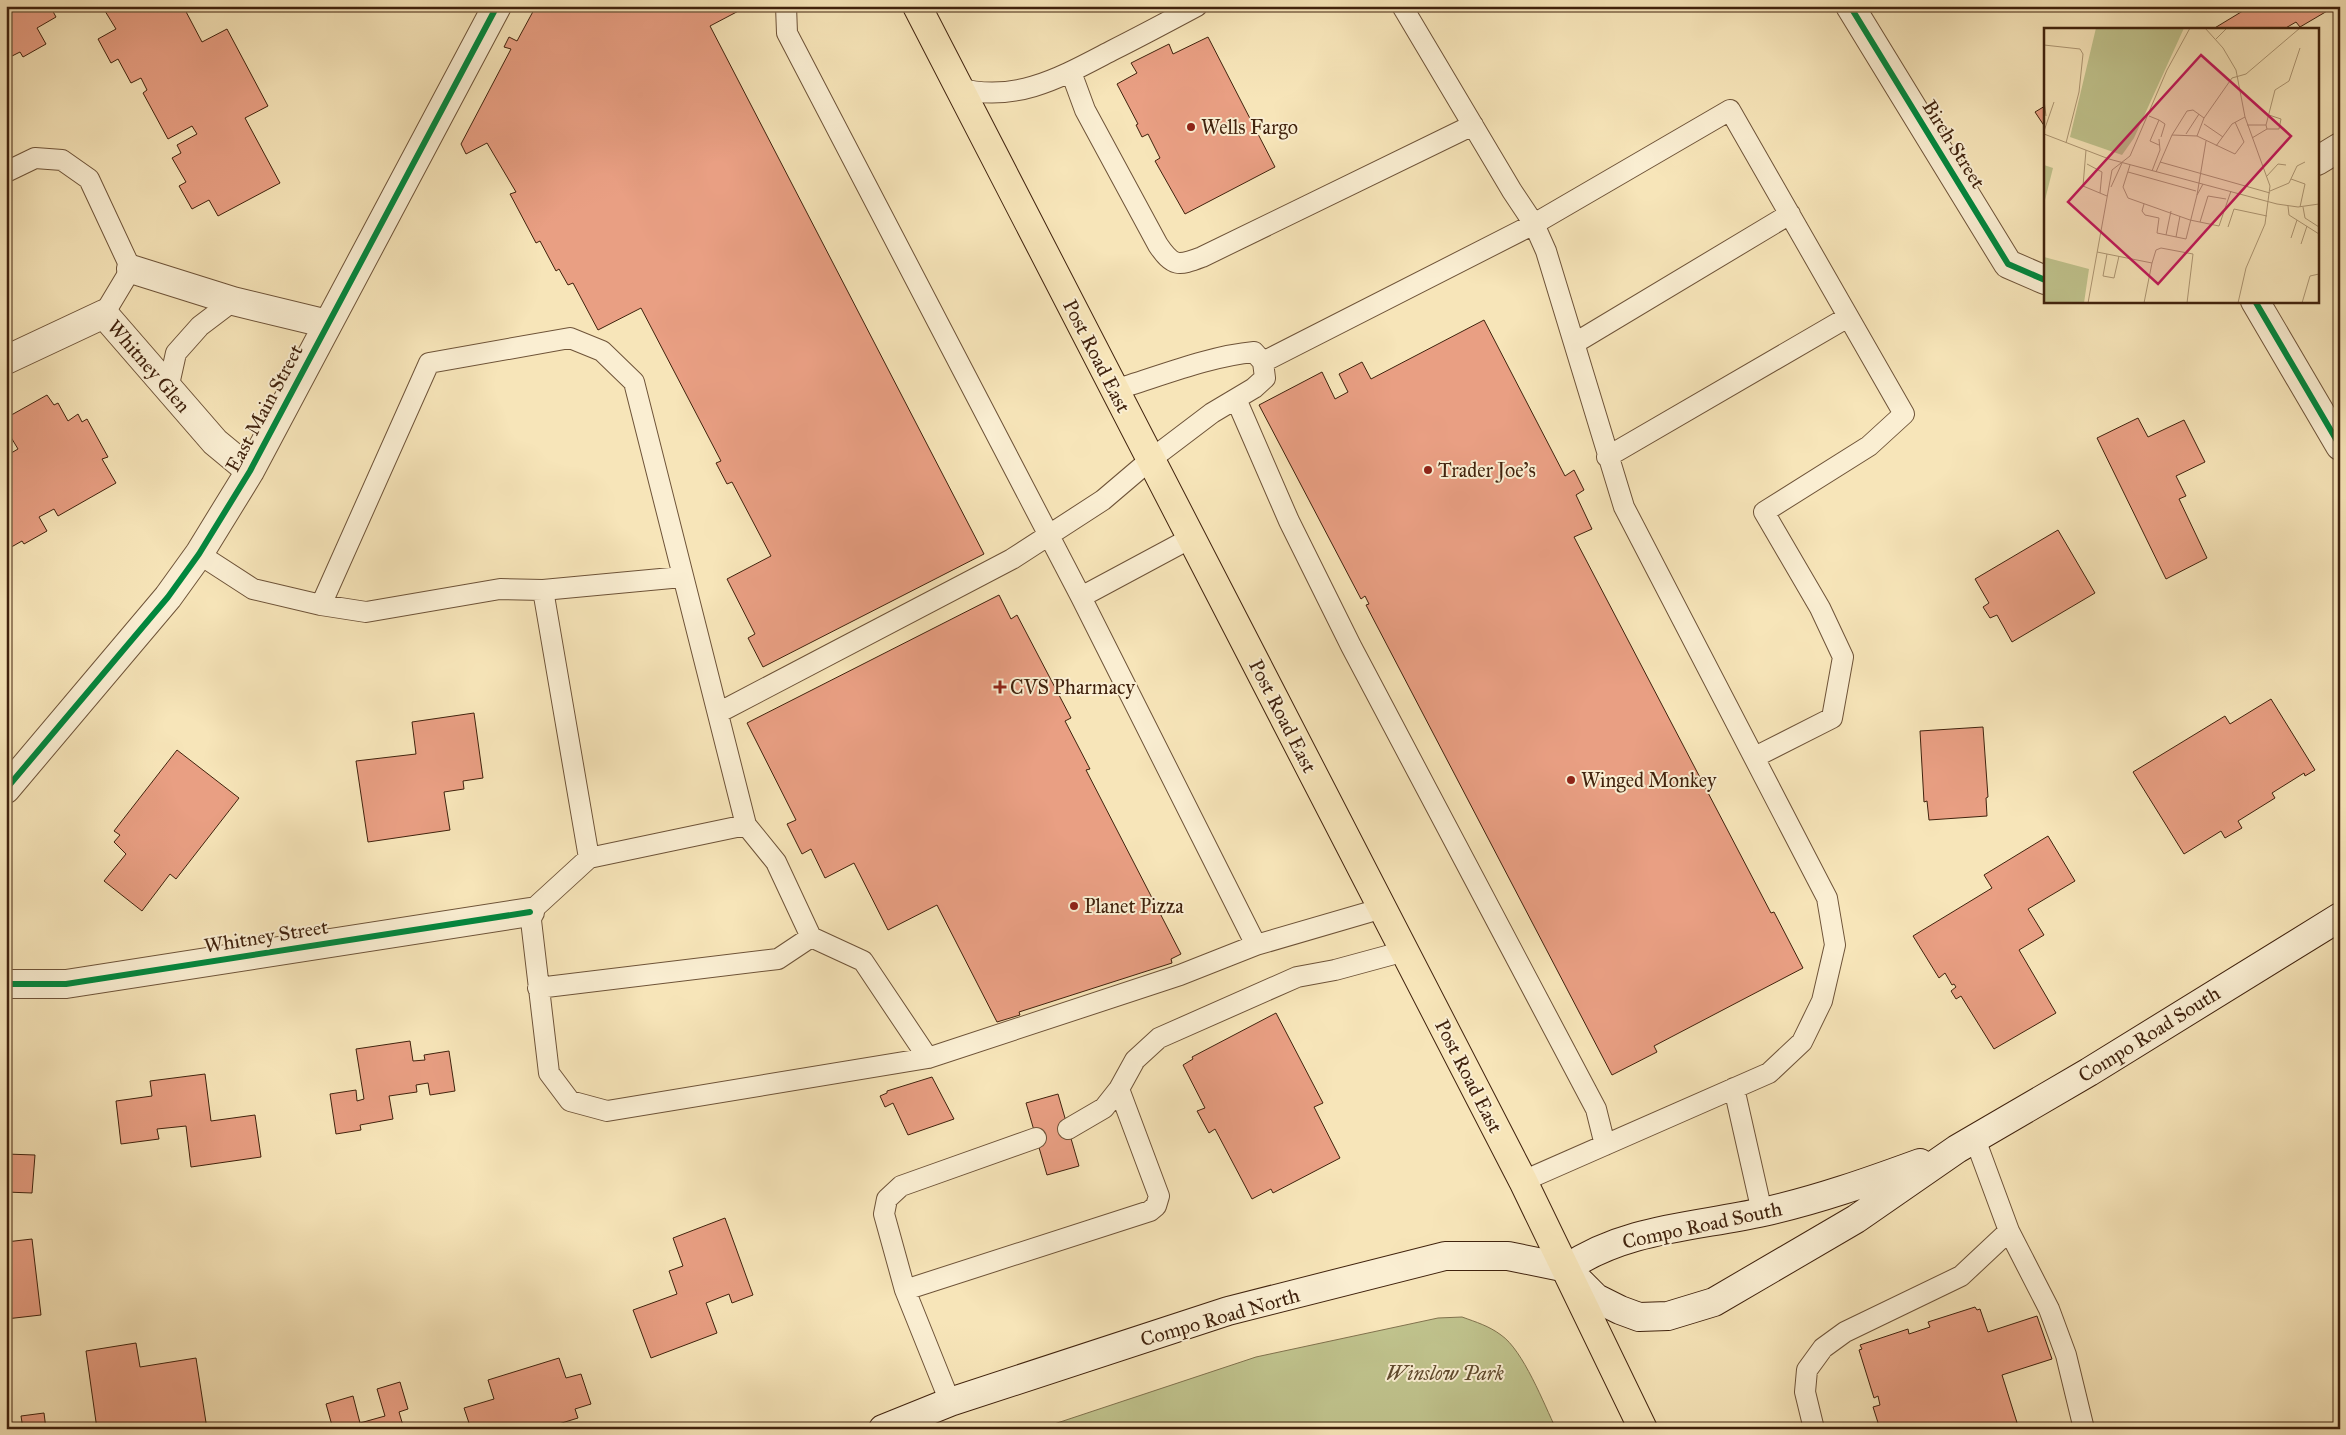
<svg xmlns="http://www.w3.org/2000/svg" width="2346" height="1435" font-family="'IM FELL Great Primer',serif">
<rect width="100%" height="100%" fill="#f7e5b9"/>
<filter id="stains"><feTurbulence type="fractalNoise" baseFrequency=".004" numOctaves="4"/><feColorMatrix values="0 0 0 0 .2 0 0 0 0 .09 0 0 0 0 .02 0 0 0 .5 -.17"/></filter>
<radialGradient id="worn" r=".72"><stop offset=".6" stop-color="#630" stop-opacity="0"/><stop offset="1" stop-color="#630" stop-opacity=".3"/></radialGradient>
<path fill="#c0c38d" stroke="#80724d" d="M1462,1317C1476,1322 1489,1326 1501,1335C1523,1350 1544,1404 1556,1429H1039L1256,1357L1438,1318Z"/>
<path fill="#e99f83" stroke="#40220d" d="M6,6H50L56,17L37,28L46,44L23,57L20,52L6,59Z
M114,6H183L202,42L227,29L268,106L245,118L280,183L218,216L209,200L192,209L179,186L186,182L172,158L181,153L177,145L197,134L192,126L168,139L143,93L147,90L141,78L131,83L118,59L111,63L98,39L116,29L105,11Z
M536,6H748L710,26L984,554L763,667L748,638L755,634L727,579L771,556L732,482L727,484L716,463L721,461L641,308L598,330L573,283L568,285L559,269L556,271L540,241L536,243L510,194L516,192L487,143L466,154L461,144L511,49L504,47L509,37L517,41Z
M2251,6H2334V7L2300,27L2296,22L2284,29H2213Z
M1208,37L1275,167L1185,214L1155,161L1160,158L1148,134L1142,137L1136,125L1138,124L1117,84L1137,73L1131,63L1169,44L1173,54Z
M2045,106V127L2035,112Z
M1484,320L1565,476L1574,470L1584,490L1576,495L1592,529L1574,537L1771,913L1774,912L1803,968L1654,1046L1657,1052L1612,1075L1366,605L1369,604L1365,596L1361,599L1259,405L1322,372L1335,399L1348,392L1339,374L1362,362L1371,379Z
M47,395L54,405L58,403L68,421L78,414L82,422L87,419L108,457L102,459L116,483L58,516L54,509L39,517L47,531L24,544L22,541L6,550V456L18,449L6,429V418Z
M2138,418L2148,437L2184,420L2205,462L2176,476L2186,496L2179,499L2207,558L2166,579L2097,438Z
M2058,530L2095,593L2012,642L1997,615L1990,618L1983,607L1989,603L1975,579Z
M999,595L1011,619L1017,615L1071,718L1065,721L1090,769L1086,770L1181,954L1171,959L1172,963L1019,1012L1020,1015L997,1022L937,905L888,930L854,863L825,878L811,849L802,854L787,824L796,820L747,723Z
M2271,699L2315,770L2305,776L2304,773L2272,793L2275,798L2238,821L2242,828L2225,838L2221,831L2184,854L2133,772L2225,716L2230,724Z
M474,713L483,778L463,781L464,789L444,792L450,830L368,842L356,761L416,754L412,722Z
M1983,727L1988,797L1986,798L1987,816L1929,820L1927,801L1924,802L1920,731Z
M177,750L239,798L176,879L170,874L142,911L104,881L126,854L114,842L120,835L114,831Z
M2048,836L2075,881L2028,909L2044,935L2019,950L2056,1013L1994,1049L1961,996L1956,999L1951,991L1956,987L1954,984L1952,985L1945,973L1939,978L1913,936L1992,888L1984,875Z
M1276,1013L1323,1103L1314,1107L1340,1158L1273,1193L1271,1189L1252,1199L1215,1129L1209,1133L1197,1111L1205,1108L1183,1065L1193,1059L1192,1057Z
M410,1041L413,1061L425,1060L424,1055L449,1051L455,1091L430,1095L428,1083L416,1085L417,1092L389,1096L393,1119L360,1125L361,1130L336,1134L330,1094L356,1090L357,1101L364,1099L356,1049Z
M205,1074L211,1121L255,1115L261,1157L191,1167L186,1126L157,1129L159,1139L121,1144L116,1101L152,1096L150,1081Z
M932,1077L954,1119L908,1135L893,1103L885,1107L880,1096L887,1093V1091Z
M1058,1094L1079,1166L1047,1175L1026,1103Z
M6,1154L35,1155L32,1193L6,1192Z
M725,1218L753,1295L732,1303L729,1294L706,1303L717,1333L651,1358L633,1310L677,1294L669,1271L683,1266L673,1238Z
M32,1239L41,1315L6,1319V1242Z
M1975,1307L1977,1310L1980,1309L1988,1332L2037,1316L2052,1359L2002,1375L2019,1429H1888L1887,1426L1880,1429L1873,1407L1880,1405L1878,1396L1874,1398L1859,1350L1862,1349L1860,1345L1908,1329L1909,1334L1930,1327L1928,1322Z
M136,1343L140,1367L196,1358L207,1429H97L86,1351Z
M559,1358L566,1378L581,1374L591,1404L575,1409L578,1418L552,1426L553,1429H471L464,1408L494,1399L488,1380Z
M400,1382L408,1409L399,1412L404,1429H333L326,1404L353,1396L360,1423L385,1416L377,1389Z
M44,1413L46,1429H23L21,1416Z"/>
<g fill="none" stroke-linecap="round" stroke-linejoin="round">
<defs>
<path id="service" d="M786,6L787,33L1081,597L1256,945
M1402,6L1512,191L1534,224L1546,251L1624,507L1827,898L1835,945L1822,1001L1802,1042L1769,1073L1523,1181
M1071,72L1085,110L1158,245C1173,267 1178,266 1202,257L1473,125
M958,88C1016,104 1063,76 1113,50C1141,36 1169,21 1197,6
M6,172L35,158L62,160L89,179L131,269L104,314
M1575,343L1790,214
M1263,362L1534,224L1730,110L1904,414L1869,446L1764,512L1820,608L1843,657L1832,718L1755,757
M168,389L176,353L200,326L233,301
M1236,399L1289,521L1351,646L1596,1109L1605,1145
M1607,457L1848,317
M199,554L253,589L321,605L366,612L500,589L543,590L682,577
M543,590L589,858
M1081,597L1191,538
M321,605L429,363L570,338L602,351L634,382L746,825
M718,713L1012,559L1103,500L1150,460L1212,413L1254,388L1265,378L1263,362L1254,352C1209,356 1158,377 1114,390
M538,988L778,959L811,937
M928,1058L863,961L811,937L776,862L746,825L589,858L530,912L549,1073L570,1101L607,1111L928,1058L1180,975L1256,945L1383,908
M1734,1088L1762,1212
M1068,1129L1104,1108L1119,1089L1135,1060L1159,1038L1297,977L1335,970L1405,951
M1975,1139L2009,1231L2049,1309L2066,1355L2084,1429
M905,1290L884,1214L887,1199L901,1186L1036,1138
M950,1402L905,1290L1150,1211L1156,1206L1159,1196L1119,1089
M1814,1429L1805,1392L1807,1370L1823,1348L1845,1332L1961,1276L2009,1231"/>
<path id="minor" d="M1850,6L2008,264L2045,280
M2317,161L2340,147
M131,269L233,301L328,324
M2255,301L2340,446
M6,360L104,314L215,442L250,471
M6,789L168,597L199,554L250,471L497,6
M6,984H66L530,912"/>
<path id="secondary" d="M1567,1268C1626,1228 1695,1227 1763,1212C1817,1200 1868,1182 1920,1163
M1568,1270L1596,1298L1620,1310L1639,1317L1668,1316L1714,1302L1856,1219L1957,1149L2089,1072L2340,917
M883,1429L950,1402L1228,1311L1445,1256H1508L1567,1268"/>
<path id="primary" d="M917,6L1523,1181L1643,1429"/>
</defs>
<use href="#service" stroke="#6e5338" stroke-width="22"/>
<use href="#minor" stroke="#6e5338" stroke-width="30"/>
<use href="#secondary" stroke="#40220d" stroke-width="30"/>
<use href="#primary" stroke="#40220d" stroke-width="30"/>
<use href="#service" stroke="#faeed2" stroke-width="20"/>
<use href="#minor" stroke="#faeed2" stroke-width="28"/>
<use href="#secondary" stroke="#faeed2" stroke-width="28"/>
<use href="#primary" stroke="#f7e5b9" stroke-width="28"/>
<defs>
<path id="cycleway" d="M1850,6L2008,264L2045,280
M2255,301L2340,446
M6,789L168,597L199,554L250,471L497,6
M6,984H66L530,912"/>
</defs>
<use href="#cycleway" stroke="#faeed2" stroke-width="9"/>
<use href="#cycleway" stroke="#00873e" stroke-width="6"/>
</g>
<g fill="#8f2418" stroke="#faeed2" stroke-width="2">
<circle cx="1191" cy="127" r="5"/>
<circle cx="1428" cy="470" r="5"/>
<path d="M997.5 679.5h5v5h5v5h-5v5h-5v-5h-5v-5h5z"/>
<circle cx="1571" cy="780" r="5"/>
<circle cx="1074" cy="906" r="5"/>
</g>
<g text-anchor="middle" stroke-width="4" stroke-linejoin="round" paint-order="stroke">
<g font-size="20" fill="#40220d" stroke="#faeed2" text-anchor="start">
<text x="1201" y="134">Wells Fargo</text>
<text x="1438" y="477">Trader Joe's</text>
<text x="1010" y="694">CVS Pharmacy</text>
<text x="1581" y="787">Winged Monkey</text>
<text x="1084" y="913">Planet Pizza</text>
</g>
<g font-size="20" fill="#40220d" stroke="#faeed2">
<text transform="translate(1954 144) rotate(58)" y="7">Birch Street</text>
<text transform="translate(1097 356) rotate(63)" y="7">Post Road East</text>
<text transform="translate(149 366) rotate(49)" y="7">Whitney Glen</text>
<text transform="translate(264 408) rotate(-62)" y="7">East Main Street</text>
<text transform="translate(1283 716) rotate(63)" y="7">Post Road East</text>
<text transform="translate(266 936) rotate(-9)" y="7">Whitney Street</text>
<text transform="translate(2149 1034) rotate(-32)" y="7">Compo Road South</text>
<text transform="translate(1469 1076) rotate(63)" y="7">Post Road East</text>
<text transform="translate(1702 1225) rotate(-12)" y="7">Compo Road South</text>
<text transform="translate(1220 1317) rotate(-16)" y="7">Compo Road North</text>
</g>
<g font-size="20" font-style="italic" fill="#604a2d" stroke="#faeed2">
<text x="1445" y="1380">Winslow Park</text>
</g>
</g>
<g transform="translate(2044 28)">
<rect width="275" height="275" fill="#f7e5b9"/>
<path d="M52,0H140L90,110L78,127L26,109ZM0,137L9,140L0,176ZM0,229L45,241L40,275H0Z" fill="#c0c38d"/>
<path fill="none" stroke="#ae9774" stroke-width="1" d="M161,0L179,20L192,42L201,89L226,158L221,196L202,240L194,275M172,11L183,0M0,17L36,21L39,26L35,64L22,115M0,72L2,88M105,88L115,92L106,113L115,117M160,90L188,50L202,46L256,0M115,92L121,96L117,109M160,96L179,109M203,97H222L231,62L245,53L256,20M222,97L223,101H235L237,91L225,87M0,103L10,74M0,106L65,131L233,176L254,179L275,176M142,106L155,86M153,108L191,126L200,114L191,94M208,110L223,101M172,118L188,96L201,89M42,122L39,158L63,168M116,134L226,165M43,136L58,144L56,165M86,137L79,159L84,170L146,192L175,198L187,163M108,143L116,122L115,111M84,144L152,163M112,144L128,107L143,83L149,82L160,90L153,108L128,107M222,149L234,136L242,137M247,151L261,156L256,179M159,156L153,167L162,113M67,159L78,135M226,163L245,155L253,138L261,134M100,176L98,183L101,187L115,190L113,205L142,211L153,167M244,178L245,187L275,206M259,179L261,190L275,199M156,194L164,168L182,171M184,199L190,181L223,188M122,207L127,183M132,209L136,188M247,210L253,192M257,216L263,198M53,224L108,235L112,222L117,220L149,226L143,275M63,226L59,248L70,250L75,228M44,275L68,142L86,128L123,42L146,0M100,275L108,235M258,275L266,248L275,246"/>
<path fill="#c2185b" fill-opacity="0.15" stroke="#c2185b" stroke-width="2.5" d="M157,27L247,108L114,256L24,174Z"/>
<rect width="275" height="275" fill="none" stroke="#40220d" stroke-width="2.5"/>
</g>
<rect width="2346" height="1435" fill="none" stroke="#f7e5b9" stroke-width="25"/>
<rect x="8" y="8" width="2331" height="1420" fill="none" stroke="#40220d" stroke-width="2.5"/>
<rect x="12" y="12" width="2321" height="1410" fill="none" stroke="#40220d"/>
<rect width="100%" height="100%" filter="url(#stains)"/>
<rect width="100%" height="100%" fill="url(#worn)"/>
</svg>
